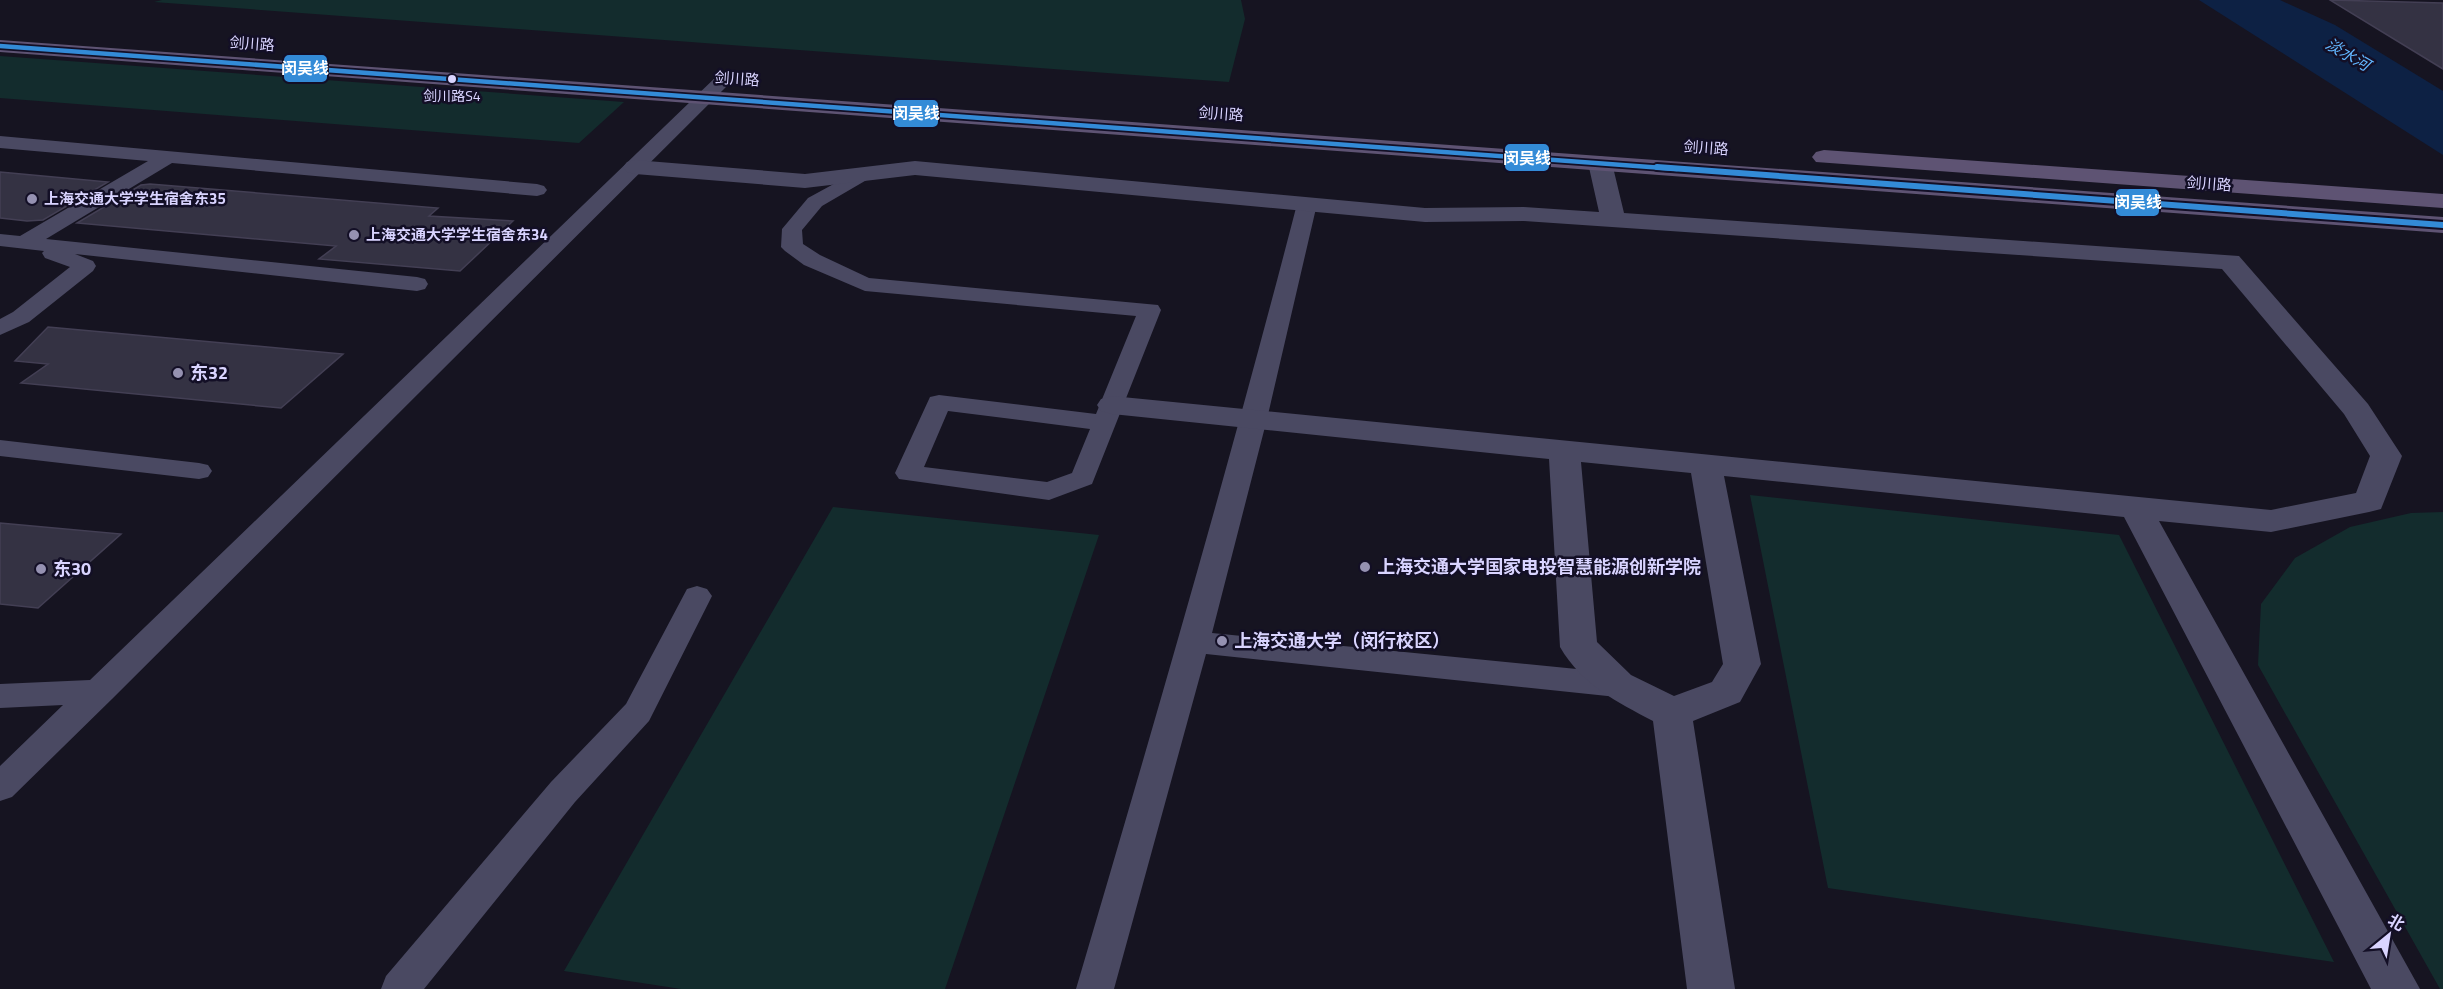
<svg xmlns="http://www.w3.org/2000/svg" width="2443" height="989" font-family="'Titillium Web','Noto Sans SC',sans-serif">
<rect width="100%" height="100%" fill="#161421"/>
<path fill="#132c2d" d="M162,0H1241L1245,19L1229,82L154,2Z
M0,56L624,102L579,143L0,98Z
M1750,495L2119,535L2334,962L1828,888Z
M833,507L1099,535L945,989H681L564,971Z
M2443,512V989H2440L2258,665L2261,604L2295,558L2350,527L2411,513Z"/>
<path fill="#0d2144" d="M2199,0H2280L2335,25L2443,91V155Z"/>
<path fill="#343243" stroke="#433f54" stroke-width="1.5" d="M2330,0L2443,3V69Z
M0,172L108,182L43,220L27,221L0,218Z
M150,184L438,208L429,216L513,221L460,271L319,259L336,246L77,223L141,185Z
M48,327L343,354L281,408L21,383L48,364L15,361Z
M0,523L121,534L38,608L0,604Z"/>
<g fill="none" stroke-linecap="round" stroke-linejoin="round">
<path fill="#4a4962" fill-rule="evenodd" d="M725,73L731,74L734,78L731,82L112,699L12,797L0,801V766L63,705L0,708V684L90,680L719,74Z
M0,136L537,184L544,186L547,190L544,194L537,196L172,163L46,239L417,277L425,279L428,284L425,289L417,291L75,254L93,261L96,266L93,271L29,322L0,335V319L13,312L70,267L45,258L42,253L44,251L0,246V234L20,236L148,161L0,148Z
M863,168L870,170L873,174L870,178L822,206L802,230L803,244L820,255L869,278L1158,305L1161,310L1092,484L1049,500L899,479L895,473L930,397L939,395L1096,414L1136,316L865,291L804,265L785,251L781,247L782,229L808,198ZM948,411L1090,429L1072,473L1047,482L924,467Z
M1307,198L1314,200L1317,204L1267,419L1212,633L1617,673L1628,677L1633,685L1628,693L1617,697L1206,654L1114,989H1076C1153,728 1229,467 1297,204L1300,200Z
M0,440L199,463L208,465L212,471L208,477L199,479L0,456Z
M697,586L707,589L712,596L649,721L575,802L424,989H381L386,976L551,782L626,704L687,589Z"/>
<path fill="#4a4962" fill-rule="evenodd" d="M1600,156L1608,158L1612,163L1624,213L2239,256L2368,404L2402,456L2381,509L2369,512L2271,532L2159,521L2420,989H2371L2124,517L1724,476L1761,664L1740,702L1693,721L1735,989H1687L1653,721C1617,702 1582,685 1560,647L1549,459L1112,414L1101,411L1097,405L1101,399L1112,396L2271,510L2356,493L2370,456L2344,414L2222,269L1524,221L1425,222L915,175L805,188L635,174L627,172L623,167L627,162L635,160L805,174L915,161L1425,208L1524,207L1599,212L1588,163L1592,158ZM1581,462L1691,473L1723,664L1712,682L1674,696L1631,675L1597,642Z"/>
<path fill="#5e5373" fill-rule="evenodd" d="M0,40L2443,217V233L0,52Z
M1824,150L2443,194V208L1816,162L1812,157L1816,152Z"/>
<defs>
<path id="bus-1-far1" d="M0,46L1677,169"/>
<path id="bus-1" d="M1657,167L2443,225"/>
</defs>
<use href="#bus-1-far1" stroke="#130f26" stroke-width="8"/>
<use href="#bus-1" stroke="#130f26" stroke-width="10"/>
<use href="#bus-1-far1" stroke="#338bd7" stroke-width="4.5"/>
<use href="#bus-1" stroke="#338bd7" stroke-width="6"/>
</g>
<circle fill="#d9d4ff" stroke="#130f26" stroke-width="2" cx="452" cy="79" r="5"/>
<g fill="#9591b1" stroke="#130f26" stroke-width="2">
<circle cx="32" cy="199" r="6"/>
<circle cx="354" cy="235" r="6"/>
<circle cx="178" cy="373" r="6"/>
<circle cx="1365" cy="567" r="6"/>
<circle cx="41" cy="569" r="6"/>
<circle cx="1222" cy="641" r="6"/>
</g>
<g text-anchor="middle" stroke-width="5" stroke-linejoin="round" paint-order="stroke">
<g font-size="14" fill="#d9d4ff" stroke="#130f26">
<text x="452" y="101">剑川路S4</text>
</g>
<g font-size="15" fill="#d9d4ff" stroke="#130f26">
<text transform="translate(252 44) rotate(4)" y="5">剑川路</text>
<text transform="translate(737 79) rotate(4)" y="5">剑川路</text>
<text transform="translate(1221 114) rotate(4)" y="5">剑川路</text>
<text transform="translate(1706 148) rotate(4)" y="5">剑川路</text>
<text transform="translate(2209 184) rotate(4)" y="5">剑川路</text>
</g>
<g font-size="15" font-weight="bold" fill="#d9d4ff" stroke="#130f26" text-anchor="start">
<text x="44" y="204">上海交通大学学生宿舍东35</text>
<text x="366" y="240">上海交通大学学生宿舍东34</text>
</g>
<g font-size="16" font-style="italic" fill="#62b6ff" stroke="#130f26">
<text transform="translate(2348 54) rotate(30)" y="6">淡水河</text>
</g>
<g font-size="18" font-weight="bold" fill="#d9d4ff" stroke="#130f26" text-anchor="start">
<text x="190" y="379">东32</text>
<text x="1377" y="573">上海交通大学国家电投智慧能源创新学院</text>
<text x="53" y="575">东30</text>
<text x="1234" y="647">上海交通大学（闵行校区）</text>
</g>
</g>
<g stroke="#130f26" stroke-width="2">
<rect x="283" y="54" width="45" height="29" rx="6" fill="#338bd7"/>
<rect x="893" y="99" width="46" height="29" rx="6" fill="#338bd7"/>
<rect x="1504" y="143" width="46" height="29" rx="6" fill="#338bd7"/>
<rect x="2115" y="188" width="45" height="29" rx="6" fill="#338bd7"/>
</g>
<g font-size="16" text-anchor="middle" font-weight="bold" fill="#fff">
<text x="305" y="74">闵吴线</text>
<text x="916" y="119">闵吴线</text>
<text x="1527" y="164">闵吴线</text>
<text x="2138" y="208">闵吴线</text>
</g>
<g transform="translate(2389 935) rotate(30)" stroke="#130f26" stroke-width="4.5" paint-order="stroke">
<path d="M0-4.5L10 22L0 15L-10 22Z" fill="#d9d4ff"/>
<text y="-9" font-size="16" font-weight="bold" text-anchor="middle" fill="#d9d4ff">北</text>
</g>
</svg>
